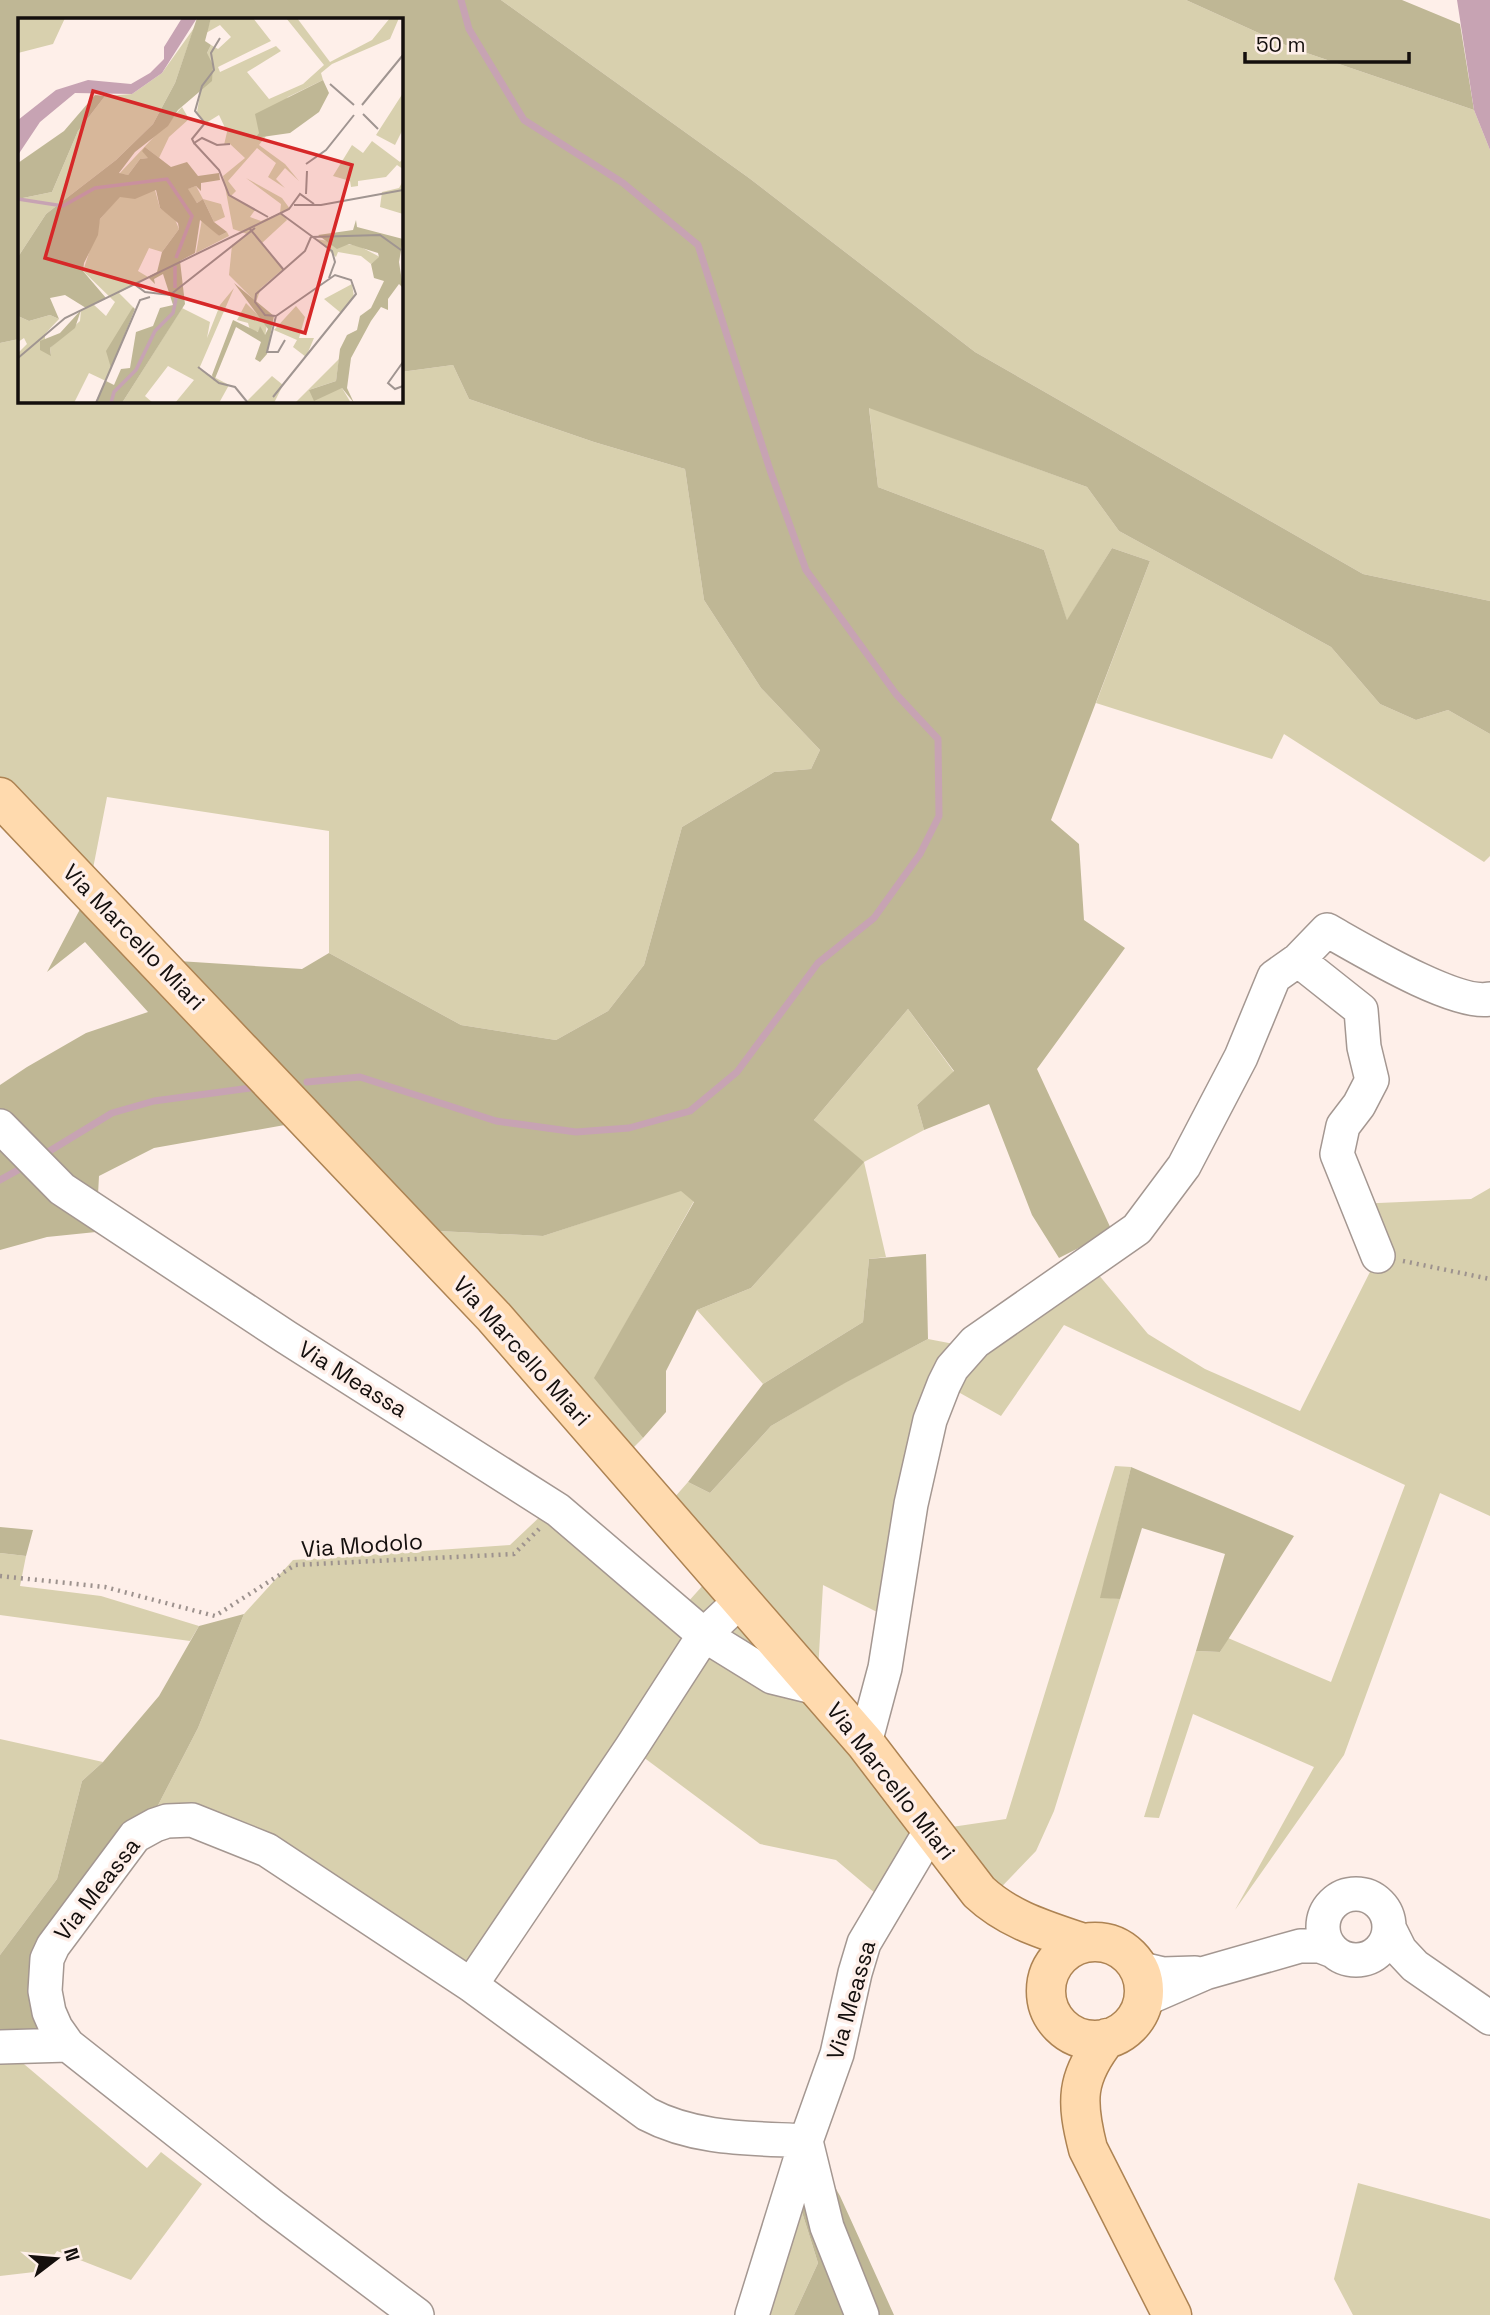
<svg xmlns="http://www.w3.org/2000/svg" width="1490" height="2315" font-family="'Space Grotesk',sans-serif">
<rect width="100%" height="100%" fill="#feefe9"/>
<path fill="#d8d0ae" d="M501,0H1186L1292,48L1474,110L1490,150V601L1363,574L975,352L749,178Z
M19,339V401H401V372L453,365L469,399L594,442L685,469L704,600L761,688L820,750L811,769L774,772L682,827L644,965L608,1011L556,1040L461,1025L329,953V831L107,797L88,894L0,803V343Z
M869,407L1087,487L1119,531L1331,647L1380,704L1416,720L1448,710L1490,734V856L1484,862L1284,734L1272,759L1096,703L1150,561L1112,548L1067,621L1044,550L878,487Z
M908,1009L954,1072L917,1105L924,1130L864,1162L886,1257L869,1259L863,1322L763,1384L697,1310L751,1288L863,1162L814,1120Z
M1490,1188V1516L1440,1493L1344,1755L1235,1910L1314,1767L1193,1714L1159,1818L1144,1817L1196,1651L1220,1652L1228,1638L1331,1682L1405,1485L1064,1325L1001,1416L944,1384L893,1620L823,1585L817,1688L931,1830L1006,1819L1115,1466L1131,1467L1101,1597L1120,1599L1054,1811L1036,1851L986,1903L931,1831L889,1905L836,1860L760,1844L631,1748L471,1985L202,1825L139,1842L198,1728L244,1614L293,1560L510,1545L546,1511L678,1613L714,1573L660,1514L688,1482L710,1493L771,1426L844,1383L928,1339L980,1349L1098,1274L1148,1334L1205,1369L1300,1411L1378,1256L1355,1204L1471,1199Z
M681,1190L694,1201L595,1378L643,1438L615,1466L396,1229L543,1236Z
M0,1553L26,1556L20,1586L101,1596L199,1626L190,1641L0,1615Z
M0,1739L103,1762L82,1781L57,1879L0,1955Z
M0,2058L18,2059L147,2168L161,2152L202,2184L131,2280L57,2251L43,2271L0,2276Z
M1358,2183L1490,2219V2315H1353L1334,2279Z
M796,2193L818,2263L794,2315H761Z"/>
<path fill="#bfb795" d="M0,0H501L749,178L975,352L1363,574L1490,601V734L1448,710L1416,720L1380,704L1331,647L1119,531L1087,487L869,408L878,487L1044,550L1067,620L1112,548L1150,561L1051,820L1079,844L1084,920L1125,948L1037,1069L1112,1231L1059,1258L1032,1215L989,1104L924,1130L917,1105L954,1071L908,1009L814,1120L864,1162L751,1288L697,1310L666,1371V1412L643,1438L594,1378L694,1202L681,1191L543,1236L396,1229L296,1123L154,1148L99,1176L96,1232L47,1237L0,1250V1085L27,1067L86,1033L148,1012L85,942L47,972L88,894L147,959L302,969L329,953L461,1025L556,1040L608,1011L644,965L682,827L774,772L811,769L820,750L761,688L704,600L685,469L594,442L469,399L453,365L401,372V19H19V339L0,343Z
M1186,0H1402L1460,24L1474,110L1292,48Z
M926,1254L928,1339L845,1383L771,1426L710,1493L688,1482L763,1384L863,1322L869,1259Z
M1131,1467L1294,1536L1220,1652L1196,1651L1225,1554L1142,1528L1120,1599L1100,1598Z
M0,1527L33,1530L26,1556L0,1553Z
M244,1614L198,1728L139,1842L60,1950V2022L0,2058V1955L57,1879L82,1781L103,1762L159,1696L199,1626Z
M809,2141L840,2196L894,2315H794L818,2263L796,2193Z"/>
<path fill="#c7a3b3" d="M1457,0H1490V150L1474,110Z"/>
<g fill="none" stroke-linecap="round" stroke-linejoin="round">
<path stroke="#c7a3b3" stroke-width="7" d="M307,1082L360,1077L496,1121L576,1132L629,1128L690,1111L737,1072L818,963L874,918L920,854L939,816L938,739L896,694L806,570L770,470L698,245L623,183L524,120L469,29L461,0
M43,1155L112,1113L154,1101L258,1087
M0,1180L27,1165"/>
<defs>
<path id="minor" d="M0,1126L62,1189L286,1337L558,1510L704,1635L772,1677L817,1688
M1378,1256L1337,1154L1343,1126L1359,1105L1372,1080L1364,1047L1361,1010L1298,960L1327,930C1361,949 1455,1006 1490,999
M865,1743L885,1668L911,1504L930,1420L944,1384L952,1368L975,1342L1137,1229L1184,1166L1241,1057L1274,977L1298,960
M1323 1927a33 33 0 1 1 66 0a33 33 0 1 1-66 0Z
M1390,1930L1400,1950L1415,1966L1490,2018
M1138,1968L1163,1974L1195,1973
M471,1985L631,1748L704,1635L741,1600
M1143,2000L1205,1973L1300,1946H1320L1333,1951
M0,2047L68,2045
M806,2141L827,2227L862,2315
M417,2315L272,2206L68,2045L56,2028L49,2012L45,1991L47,1959L53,1946L135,1836L155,1825L167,1821L192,1820L267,1850L471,1985L647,2114C696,2140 752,2138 806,2141
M752,2315L806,2141L837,2054L855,1973L864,1943L931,1830"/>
<path id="major" d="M0,797L494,1317L865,1743L979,1892C1009,1920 1045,1930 1083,1943
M1046 1991a49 49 0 1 1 98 0a49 49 0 1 1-98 0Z
M1107,2038C1075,2078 1076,2102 1088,2149L1172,2315"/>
</defs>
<use href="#minor" stroke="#a49791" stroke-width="36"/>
<use href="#major" stroke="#ad8353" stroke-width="41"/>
<path stroke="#9d928e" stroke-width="4.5" stroke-dasharray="2 5" stroke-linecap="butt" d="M1403,1261L1490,1279
M0,1576L105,1587L215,1616L295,1565L514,1554L539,1529"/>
<use href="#minor" stroke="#fff" stroke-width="33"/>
<use href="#major" stroke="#ffdaae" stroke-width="38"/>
</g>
<g text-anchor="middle" stroke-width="7" stroke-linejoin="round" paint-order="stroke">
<g font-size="23" fill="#140f0d" stroke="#feefe9">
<text transform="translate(134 937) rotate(46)" y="8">Via Marcello Miari</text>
<text transform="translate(522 1351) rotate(48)" y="8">Via Marcello Miari</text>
<text transform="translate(353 1379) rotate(32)" y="8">Via Meassa</text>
<text transform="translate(362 1545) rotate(-4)" y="8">Via Modolo</text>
<text transform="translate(891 1781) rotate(52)" y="8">Via Marcello Miari</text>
<text transform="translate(97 1889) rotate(-52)" y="8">Via Meassa</text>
<text transform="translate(851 2000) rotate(-74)" y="8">Via Meassa</text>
</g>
</g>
<g transform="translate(18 18)">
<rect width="385" height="385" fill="#feefe9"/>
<path d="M0,0H47L35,26L0,35ZM193,0H235L253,23L200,49L202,54L258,28L263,33L229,54L251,81L285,66L306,47L268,0H279L312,44L354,22L372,0H381L372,21L314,46L303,55L305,62L270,79L238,119L248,118L241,127L267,146L281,163L267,150L258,161L267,170L250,159L258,145L239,130L210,163L218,173L213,178L237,192L232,199L243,203L262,195L263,186L228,160L264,180L272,191L263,194L269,202L244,225L265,251L243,270L238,284L211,257L214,227L229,216L215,211L205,158L227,140L212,126L206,127L209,114L201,97L188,105L179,94L189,35L193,27L200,31L213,19L202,7L188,15ZM176,10L157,65L135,106L98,142L28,196L0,239V181L34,174L60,113L87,78L114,76L144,55ZM385,75V111L377,127L358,117ZM164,89L171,101L151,119L141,140L127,129L131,140L122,141L110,157L101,156ZM354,123L382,144L385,140V151L379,147L368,159L340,163V168L333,169L332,163L315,158L334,127L345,135ZM385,163V196L362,189L364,174L381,170ZM178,168L185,181L203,186L207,199L196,204L185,181L179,185L169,171ZM137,172L142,190L156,199L161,211L144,234L131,230L120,253L130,259L101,275L115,289L88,363L71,355L56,385H0V335L9,326L6,320L0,324V298L11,303L32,297L41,301L27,316V333L33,337L32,330L62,303L63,292L75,286L88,298L97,284L65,253L82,201L102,178ZM184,201L201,218L209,214L211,218L178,235ZM298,221L341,228L362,239L353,246L343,238L320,234L318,239ZM334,266L336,279L323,295L306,281ZM216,270L181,351L211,367L201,385H157L176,362L150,348L127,378L135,385H104L164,290L192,304L189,320L202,287ZM228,285L249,306L247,319L242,309L241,314L232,312L230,305L219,302ZM278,288L287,299L281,320H296L288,339L275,329L279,322L256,312ZM321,341L318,363L291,372L324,370L333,385H277ZM254,358L265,367L256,385H227Z" fill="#d8d0ae"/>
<path d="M179,0H193L187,23L193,27L189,35L195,47L194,63L160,92L150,108L117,134L101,155L110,157L122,141L130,140L124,133L127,129L153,149L169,144L180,158L201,155L202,162L183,165V173L178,168L170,171L179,185L185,181L196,204L209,214L201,218L182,202L177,235L162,243L167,286L104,385H77L88,363L96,367L103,351L112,350L118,314L135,308L142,290L155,287L145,256L136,261L137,266L130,259L139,254L144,234L161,211L160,205L142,190L138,172L117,181L102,179L82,201L80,217L66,245L65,253L88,280L68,290L47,277L32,280L41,301L32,297L11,303L0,298V239L28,196L98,142L135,106L157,65ZM305,62L311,75L301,94L272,115L237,120L241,115L237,96ZM77,77L87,78L60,113L34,174L0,181V145L46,113ZM338,202L339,209L385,221L381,244L385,270L381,266L370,281V292L363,289L353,303L333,340L329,370L336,385L324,370L296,383L291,372L318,363L322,331L329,317L339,312L342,298L353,290L366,263L356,260L353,246L361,239L360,235L331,226L319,231L300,217L335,212ZM216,265L256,298L249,336L242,344L237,341L243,324L218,309L196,363L194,357L215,302L240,314L242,308L247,317L250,311ZM115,289L117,291L93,350L88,333ZM63,292L57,310L32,330L33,338L22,332V323L42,315Z" fill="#bfb795"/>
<path d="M164,0H179L144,55L114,76L57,75L22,104L0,137V102L38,72L70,62L113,66L132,55L146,41V29Z" fill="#c7a3b3"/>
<path fill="none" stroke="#c7a3b3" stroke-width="3.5" d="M0,181L45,188L77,170L149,161L174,198L158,240M157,248V270M93,385L96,374L118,352L137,313L155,295L159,276"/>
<path fill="none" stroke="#a09591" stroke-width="2" d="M202,20L193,35L196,52L184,68L177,93L187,105L174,121L176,125L184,120L199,127L212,126M312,66L336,87M344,87L385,37M345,96L360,111M176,125L201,152L211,177L250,199M288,146L308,132L336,97M288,176L289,153M276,187H303L385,172M262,195L314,233L317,244L311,260M232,211L265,251M293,219L362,217L383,232M385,230V261M116,266L127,274L152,277L237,210M258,298L249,334H260L267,322M0,340L47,300L271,191L282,176L296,186M385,344L370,365L377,371L385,368M180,349L201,365L217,369L230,385M255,379L338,276L333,262L317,257L258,298L247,297L237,284L238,276L287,233L293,219M78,385L122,282L132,279"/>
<path fill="#d62828" fill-opacity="0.15" stroke="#d62828" stroke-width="3.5" d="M75,73L334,147L287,315L27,240Z"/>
<rect width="385" height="385" fill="none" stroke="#140f0d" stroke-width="3.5"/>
</g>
<g transform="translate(56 2259) rotate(74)" stroke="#feefe9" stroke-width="5" paint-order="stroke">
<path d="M0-5L12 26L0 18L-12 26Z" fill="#140f0d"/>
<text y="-10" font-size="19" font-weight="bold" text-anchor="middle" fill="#140f0d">N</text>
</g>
<path d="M1245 52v10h164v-10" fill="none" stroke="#140f0d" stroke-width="3.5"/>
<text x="1256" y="52" font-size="21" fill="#140f0d" stroke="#feefe9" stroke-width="5" paint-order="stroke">50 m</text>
</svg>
